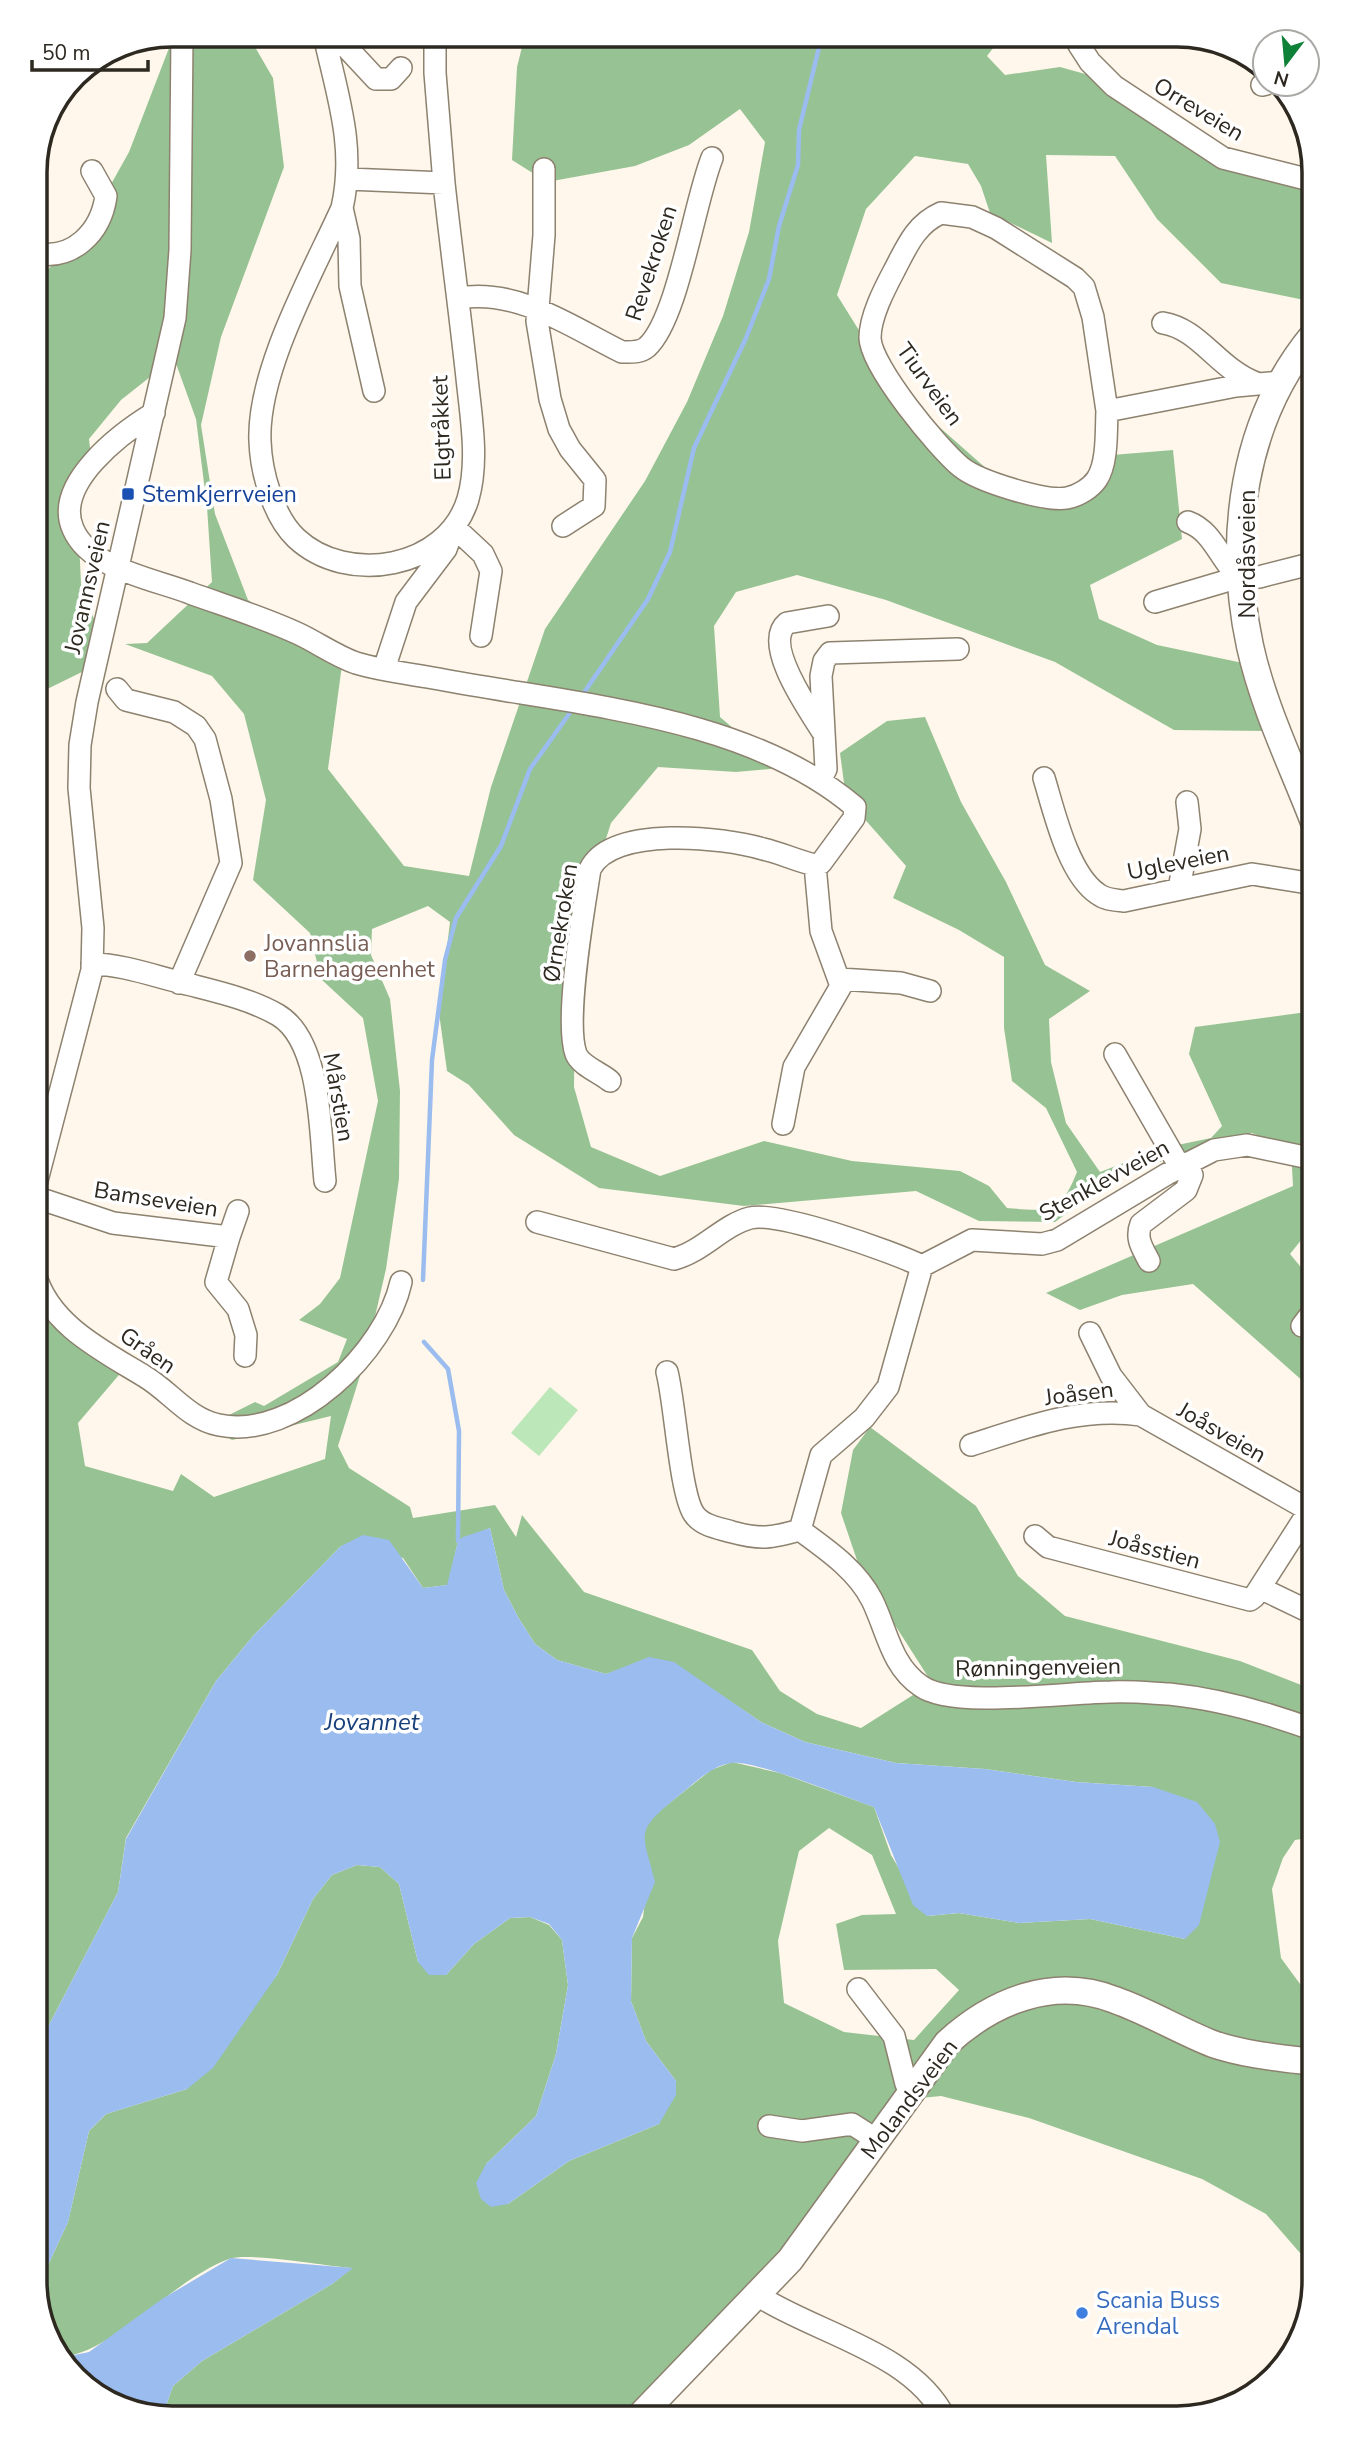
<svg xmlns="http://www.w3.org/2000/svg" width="1349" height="2453" font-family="'Nunito Sans',sans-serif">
<rect width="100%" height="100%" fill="#fff7eb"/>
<path fill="#bce7b9" d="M550,1387L578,1410L539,1456L511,1433Z"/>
<path fill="#97c394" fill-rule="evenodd" d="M174,35H248L273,78L284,167L221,337L201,425L215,514L248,600L342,665L328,769L404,866L469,876L491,787L545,629L645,481L687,402L723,316L749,232L765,142L740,109L689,145L635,166L547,182L512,160L517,67L525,35H1003L987,56L1005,75L1060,67L1107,80L1181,133L1264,163L1314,177V302L1221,283L1157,219L1115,156L1046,155L1052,243L990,213L981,186L968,164L915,156L866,209L837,295L870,348L928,417L997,478L1053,501L1112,455L1173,450L1182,539L1090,585L1099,619L1157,645L1243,663L1265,731L1174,730L1055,662L886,600L797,575L736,592L714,626L720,717L780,768L736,772L658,767L611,823L583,911L575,998L574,1087L591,1147L660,1176L764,1141L852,1161L960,1171L989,1186L1007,1208C1050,1211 1060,1215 1077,1172L1046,1108L1012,1081L1004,1028V957L959,930L893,898L906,866L846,798L840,753L887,721L925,717L961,802L1006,882L1045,965L1090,991L1049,1019L1051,1062L1066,1123L1100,1172L1163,1148L1211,1138L1222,1126L1189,1054L1195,1027L1314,1011V1224L1290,1254L1314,1283V1391L1193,1284L1122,1295L1080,1310L1046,1293L1293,1186L1291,1150L1252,1133L1089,1184L1084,1201L1055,1222L979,1221L916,1191L744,1206L599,1188L514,1135L469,1085L447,1071L439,1013L450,922L428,906L372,929L371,955L390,999L400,1091L399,1179L386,1269L365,1360L338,1446L349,1468L410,1507L413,1518L495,1505L516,1537L522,1515L584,1592L752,1650L780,1691L817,1714L861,1728L932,1683L861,1572L841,1513L853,1450L870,1427L976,1506L1018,1576L1065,1616L1240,1661L1314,1690V1837L1295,1840L1283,1858L1272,1889L1281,1958L1314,2003V2269L1266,2214L1202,2179L1029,2118L941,2096L911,2099L639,2418L162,2417L173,2386L202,2361L332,2284L352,2268C326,2266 249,2252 229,2259C172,2280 122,2346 65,2357L46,2333L37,2289L68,2222L89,2131L106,2114L187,2089L277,1975L313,1899L332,1875L357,1865L380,1867L399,1884L418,1962L446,1975L474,1944L510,1918L530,1917L549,1925L562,1940L568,1985L556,2054L536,2116L486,2164L508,2204L569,2161L659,2124L676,2081L646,2041L631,2001L632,1938L643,1917L650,1864L642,1843L648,1820L711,1770L732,1762L780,1773L874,1807L891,1855L927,1916L959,1913L1019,1923L1090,1919L1185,1939L1153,1787L1076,1782L985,1769L896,1763L805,1742L761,1722L724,1697L627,1667L606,1674L557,1660L535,1644L518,1617L504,1590L490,1528L458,1541L448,1585L423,1588L403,1558L341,1546L253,1636L216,1681L126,1838L118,1892L35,2052V1288L124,1369L78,1423L85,1466L173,1491L181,1474L214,1497L325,1459L331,1416L232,1440L201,1422L229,1415L255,1402L264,1406L338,1362L347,1339L299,1320L320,1304L340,1278L378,1101L363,1018L321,979L310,933L253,880L266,800L244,714L212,676L125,644L147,643L212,582L207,507L196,419L174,358L121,400L89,439L91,457L77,497L81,584L103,643L86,670L35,695V283L86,229L129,152ZM829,1828L872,1855L896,1914L862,1915L836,1924L844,1970L936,1969L959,1990L914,2040L844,2032L784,2003L778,1941L799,1851Z"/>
<path fill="#9bbcef" d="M490,1528L504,1590L518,1617L535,1644L557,1660L606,1674L649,1657L674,1662L761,1722L805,1742L896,1763L985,1769L1076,1782L1153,1787L1197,1802L1215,1824L1220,1842L1199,1925L1185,1939L1090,1919L1019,1923L959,1913L927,1916L913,1905L874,1807C847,1798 753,1759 731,1763C710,1766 693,1785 677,1797C633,1833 643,1832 655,1882L632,1938L631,2001L646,2041L676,2081V2095L659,2124L569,2161L508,2204L491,2207L481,2199L476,2183L486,2164L536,2116L556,2054L568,1985L562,1940L549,1924L530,1917L510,1918L474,1944L446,1975H429L418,1962L399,1884L380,1867L357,1865L332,1875L313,1899L277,1975L213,2068L187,2089L106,2114L89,2131L68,2222L37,2289L35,2052L118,1892L126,1839L216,1681L253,1636L341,1546L363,1535L389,1540L423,1588L447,1585L458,1541L463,1537Z
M231,2258L353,2268L332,2284L202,2361L173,2386L162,2417L96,2395L65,2357L89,2352L162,2299Z"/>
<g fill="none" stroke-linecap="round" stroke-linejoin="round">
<path stroke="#9bbcef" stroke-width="4.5" d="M581,697L648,599L670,552L694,448L746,338L769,279L779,226L798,165L799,130L822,35
M423,1280L432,1060L445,960L456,918L501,846L530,769L574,707
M424,1342L448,1369L459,1431L458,1541"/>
<defs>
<path id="minor" d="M324,35C337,95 356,146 342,208C313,272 257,371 260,441C261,472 273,516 296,538C347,586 447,569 468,499C479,461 471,417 467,378C460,313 451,248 444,183L348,179
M335,35L376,79H391L401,68
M435,35V73L444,183
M1079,45L1090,62L1114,86L1223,158L1314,181
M1262,85L1266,84
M544,169V235L537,321L550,399L559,429L570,449L595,480L594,506L563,526
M342,208L349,239L350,286L374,391
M35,253C73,261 101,232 106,196L92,171
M459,298C518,288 571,327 622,352C631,352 640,353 647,347C678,319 694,203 712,158
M1163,323C1200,329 1217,368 1256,383
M1107,411L1093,317L1084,287L1075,278L996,228L972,217L941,213C916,224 907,246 895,269C885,288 870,316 870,338C871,367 938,448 961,467C978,481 1045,502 1067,498C1078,496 1091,488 1097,479C1108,462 1106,430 1107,411L1236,386L1281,382
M154,413C121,433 53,484 73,529C90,569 154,579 190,593C226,606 265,618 299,634C318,643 336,656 356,663C383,671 412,674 439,679C574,705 747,715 855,807L854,818L821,863L815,865C797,861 781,853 763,849C723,837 612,825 590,869C584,907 564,1021 576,1054C581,1066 601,1073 610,1081
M1188,522C1215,532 1220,563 1242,579
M1155,602L1233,579L1259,577L1314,563
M384,669L406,602L446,549L454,527L483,554L491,571L481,636
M117,689L126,700L174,712L196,726L205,739L221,799L231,863L179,983
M822,731C809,710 762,644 787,623L828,616
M1044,778C1054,811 1068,874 1098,894C1106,900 1115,900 1124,901L1252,874L1314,884
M820,781L826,769L821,676L824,661L830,653L958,649
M1179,889L1190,829L1187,802
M92,964C122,964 157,977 187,984C218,992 250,999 278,1015C322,1041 320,1135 325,1181
M840,979L901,983L930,991
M1115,1054L1180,1167
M783,1124L794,1067L841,986L821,931L815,865
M35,1188L92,970L93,928L79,788L80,745L87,702L175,318L180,250L182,35
M35,1197L113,1223L229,1237L216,1282L238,1309L246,1335L245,1356
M537,1222L674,1259C702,1252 723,1225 750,1218C779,1211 893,1252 922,1266
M229,1237L238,1211
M1149,1261C1143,1249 1135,1239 1141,1224L1186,1190L1192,1175L1187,1163
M922,1266L888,1387L864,1418L821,1455L800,1530C826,1549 857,1570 872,1600C887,1630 891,1666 921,1686C952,1709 1070,1692 1111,1692C1130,1691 1150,1693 1169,1694C1219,1699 1268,1713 1314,1730
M922,1266L972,1240L1042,1244L1057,1240L1167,1174L1214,1150L1247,1145L1314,1159
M35,1273C48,1324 103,1351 144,1376C170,1391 188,1419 219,1425C295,1441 386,1351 401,1282
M1302,1326L1314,1310
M1090,1333L1111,1376L1141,1415L1314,1513
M667,1372C675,1402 680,1494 694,1514C702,1526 719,1528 732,1532C761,1540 771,1538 800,1530
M971,1445C1027,1427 1081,1406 1141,1415
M1035,1536L1048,1547L1250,1600L1254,1597L1309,1511
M1260,1588L1314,1614
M858,1989L894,2036L906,2084L912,2089
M769,2126L802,2131L852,2124L877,2140
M757,2295C815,2333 913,2352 945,2418"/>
<path id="major" d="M1314,822C1292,765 1263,706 1250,646C1227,539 1242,420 1314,334
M638,2418L790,2260L947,2043C993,2001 1053,1976 1115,2000C1149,2012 1180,2031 1213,2044C1245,2055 1281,2058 1314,2062"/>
</defs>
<use href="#minor" stroke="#8d816f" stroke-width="24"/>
<use href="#major" stroke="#8d816f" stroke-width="29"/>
<use href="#minor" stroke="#fff" stroke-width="21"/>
<use href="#major" stroke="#fff" stroke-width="26"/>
</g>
<rect fill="#1a4fb4" stroke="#fff" stroke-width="2.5" x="121" y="487" width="14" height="14" rx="3.5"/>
<circle fill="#8d6e63" stroke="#fff" stroke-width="2.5" cx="250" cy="956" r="7"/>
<circle fill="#3f7fe0" stroke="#fff" stroke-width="2.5" cx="1082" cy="2313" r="7"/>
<g text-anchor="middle" stroke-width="7" stroke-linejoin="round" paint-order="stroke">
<g font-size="23" fill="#2d2820" stroke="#fff">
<text transform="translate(1199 109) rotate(31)" y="8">Orreveien</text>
<text transform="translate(651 263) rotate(-72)" y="8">Revekroken</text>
<text transform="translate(930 384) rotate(54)" y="8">Tiurveien</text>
<text transform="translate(441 428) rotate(-92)" y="8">Elgtråkket</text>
<text transform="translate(1247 554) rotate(-90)" y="8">Nordåsveien</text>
<text transform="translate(87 587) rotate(-77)" y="8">Jovannsveien</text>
<text transform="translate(1178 862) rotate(-11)" y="8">Ugleveien</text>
<text transform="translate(560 923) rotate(-81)" y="8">Ørnekroken</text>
<text transform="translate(339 1097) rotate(80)" y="8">Mårstien</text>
<text transform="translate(1104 1180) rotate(-29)" y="8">Stenklevveien</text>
<text transform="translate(156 1199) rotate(9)" y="8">Bamseveien</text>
<text transform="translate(148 1350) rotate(35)" y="8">Gråen</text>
<text transform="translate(1079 1393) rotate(-7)" y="8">Joåsen</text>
<text transform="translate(1222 1432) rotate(30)" y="8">Joåsveien</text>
<text transform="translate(1155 1549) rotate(15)" y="8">Joåsstien</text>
<text transform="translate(1038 1667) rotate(-1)" y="8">Rønningenveien</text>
<text transform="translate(909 2099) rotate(-53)" y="8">Molandsveien</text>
</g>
<g font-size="23" fill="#164399" stroke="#fff" text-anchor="start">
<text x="142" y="502">Stemkjerrveien</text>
</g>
<g font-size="23" fill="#785e54" stroke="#fff" text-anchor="start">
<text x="264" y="951">Jovannslia<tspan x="264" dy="26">Barnehageenhet</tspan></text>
</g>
<g font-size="23" fill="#366cbe" stroke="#fff" text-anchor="start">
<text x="1096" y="2308">Scania Buss<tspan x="1096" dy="26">Arendal</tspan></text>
</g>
<g font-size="24" font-style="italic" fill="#173f7a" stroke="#fff">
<text x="372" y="1730">Jovannet</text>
</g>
</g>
<path d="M0 0H1349V2453H0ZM172 47H1177A125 125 0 0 1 1302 172V2281A125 125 0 0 1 1177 2406H172A125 125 0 0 1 47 2281V172A125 125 0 0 1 172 47Z" fill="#fff" fill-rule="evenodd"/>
<path fill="none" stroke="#2d2820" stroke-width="3.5" d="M172 47H1177A125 125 0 0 1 1302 172V2281A125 125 0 0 1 1177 2406H172A125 125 0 0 1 47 2281V172A125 125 0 0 1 172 47Z"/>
<g transform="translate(1286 63) rotate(196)"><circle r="33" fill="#ffffff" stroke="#aba9a6" stroke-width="2"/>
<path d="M0-5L12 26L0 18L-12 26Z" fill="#0e8138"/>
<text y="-10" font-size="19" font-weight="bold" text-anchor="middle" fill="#2d2820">N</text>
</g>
<path d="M32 60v10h116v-10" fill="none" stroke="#2d2820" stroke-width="3.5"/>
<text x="42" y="60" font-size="21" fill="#2d2820" stroke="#ffffff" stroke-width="5" paint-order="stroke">50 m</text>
</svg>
